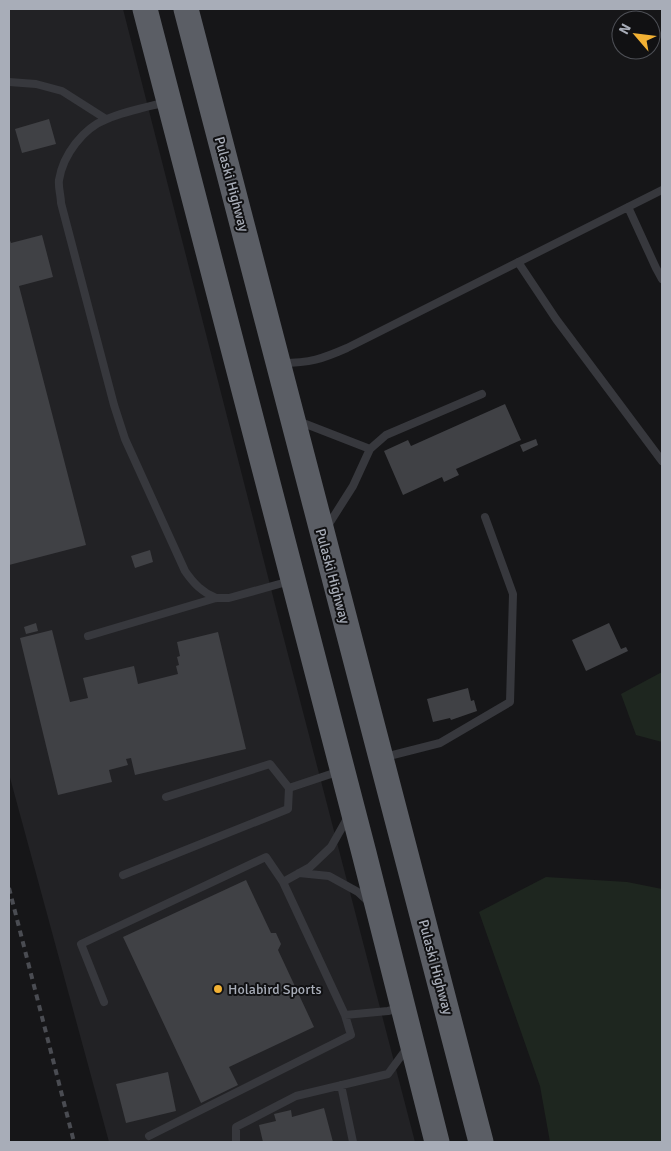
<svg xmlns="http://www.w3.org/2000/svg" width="671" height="1151" font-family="Signika,sans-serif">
<rect width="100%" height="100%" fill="#161618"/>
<path fill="#222225" d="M9,9H123L278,616L415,1142H109L9,774Z"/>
<path fill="#1e261f" d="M662,672V742L636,735L621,694Z
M546,877L627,882L662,889V1142H550L540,1086L479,912Z"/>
<path fill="#404145" d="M49,119L56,144L22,153L15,129Z
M42,235L53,277L19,286L86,545L9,565V238L11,243Z
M505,404L521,440L456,469L459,475L444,482L442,477L403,495L384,451L408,440L411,446Z
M536,439L538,445L523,452L520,445Z
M150,550L153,562L135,568L131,556Z
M36,623L38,631L26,634L24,627Z
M609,623L621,649L626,647L628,651L586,671L572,640Z
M52,630L70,702L88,698L83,678L134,666L138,684L178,674L176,666L179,665L177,657L180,656L177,642L218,632L246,749L135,775L131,758L126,759L128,765L109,770L112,782L58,795L20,638Z
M468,688L471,701L474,700L477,711L451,720L450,718L433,722L427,699Z
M246,880L271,933H276L281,944L278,950L314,1027L229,1067L238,1085L201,1103L123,937Z
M168,1072L176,1111L126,1123L116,1084Z
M324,1108L333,1142H263L259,1125L276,1121L274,1114L291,1110L292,1117Z"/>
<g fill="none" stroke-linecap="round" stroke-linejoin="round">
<path stroke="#37383d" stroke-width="8" d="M9,82L36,84L62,91L106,119
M167,102C147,107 126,111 107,119C83,128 63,155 59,180C58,187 61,196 61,203L114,405L125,439L185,571C194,584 202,592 216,598
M628,207L656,268L662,279
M518,262L556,319L662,461
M282,363C310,363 322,359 347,348L662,190
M298,421L370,449L353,486L327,527
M370,449L386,435L482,394
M88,636L216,598H229L290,581
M385,757L440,743L510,702L513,594L485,517
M166,797L270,764L289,788
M348,817L331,847L310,867L283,882L345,1015L388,1011L400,1008
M299,873L329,876L358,892L369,902
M123,875L288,809L289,788L340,771
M104,1002L81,944L266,857L283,882
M341,1085L353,1142
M149,1136L351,1035L345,1015
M236,1142V1127L296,1096L388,1074L407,1048"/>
<path stroke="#5b5e65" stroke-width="25" d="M145,9L364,853L437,1142
M186,9L481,1142"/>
<path stroke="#4a4c52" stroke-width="4" stroke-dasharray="6 5" stroke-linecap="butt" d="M9,888L74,1142"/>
</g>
<circle fill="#f2b134" stroke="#111113" stroke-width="2" cx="218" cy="989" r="5"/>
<g text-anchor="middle" stroke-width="4" stroke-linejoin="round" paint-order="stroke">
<g font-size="14" fill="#a8adb8" stroke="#111113">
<text transform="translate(232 184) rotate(75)" y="5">Pulaski Highway</text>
<text transform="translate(333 576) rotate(75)" y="5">Pulaski Highway</text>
<text transform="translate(436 967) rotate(75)" y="5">Pulaski Highway</text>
</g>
<g font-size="14" fill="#a8adb8" stroke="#111113" text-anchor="start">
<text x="228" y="994">Holabird Sports</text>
</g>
</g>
<rect width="671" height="1151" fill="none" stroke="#a8adb8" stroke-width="20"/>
<g transform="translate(636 35) rotate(298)"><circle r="24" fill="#111113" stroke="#4d4f55"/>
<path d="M0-4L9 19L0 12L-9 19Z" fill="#f2b134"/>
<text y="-8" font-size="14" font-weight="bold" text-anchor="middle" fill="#a8adb8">N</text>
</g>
</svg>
